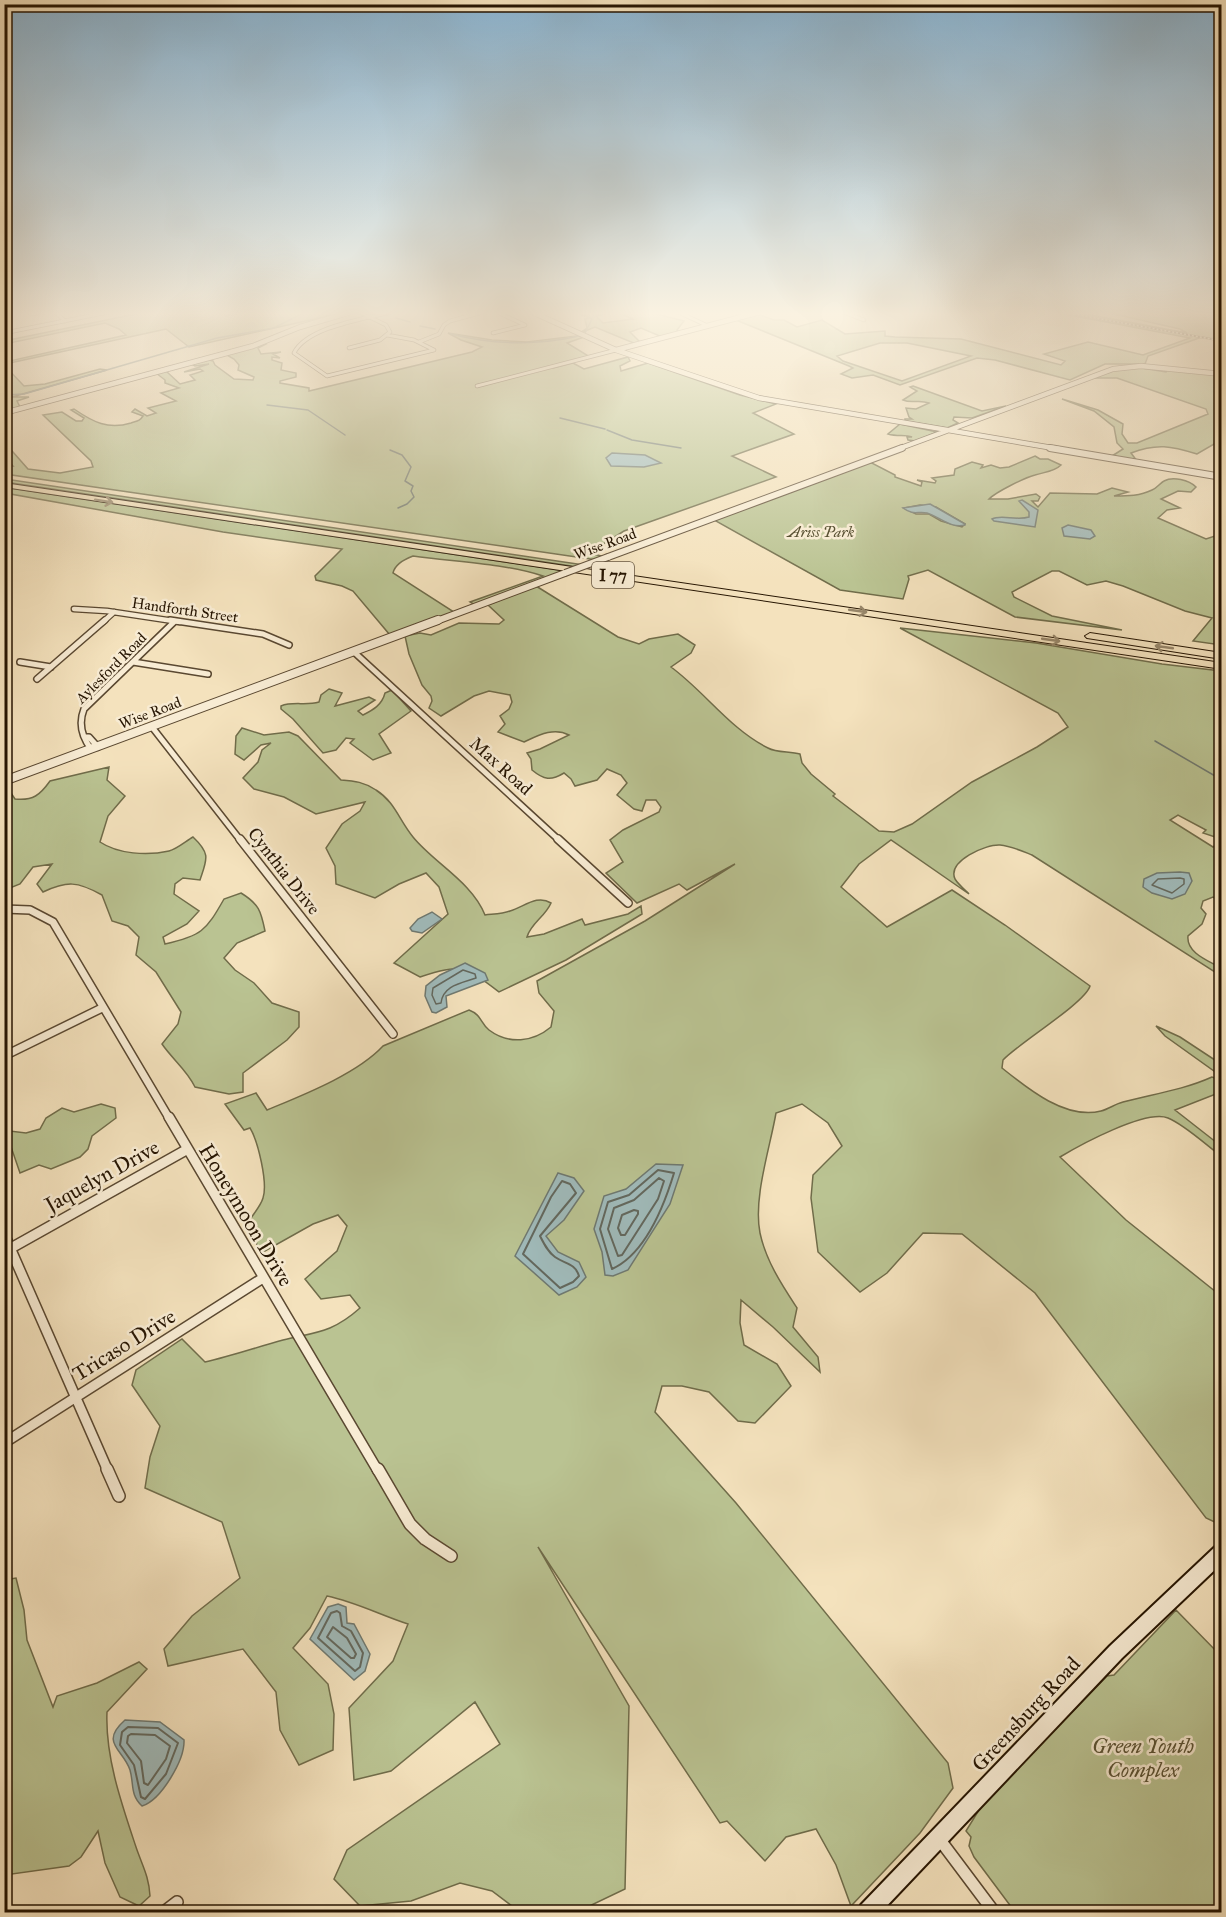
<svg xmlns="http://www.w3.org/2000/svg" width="1226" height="1917" font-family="'IM FELL Great Primer',serif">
<rect width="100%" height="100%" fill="#f4e2bd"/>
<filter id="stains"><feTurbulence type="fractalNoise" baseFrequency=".00333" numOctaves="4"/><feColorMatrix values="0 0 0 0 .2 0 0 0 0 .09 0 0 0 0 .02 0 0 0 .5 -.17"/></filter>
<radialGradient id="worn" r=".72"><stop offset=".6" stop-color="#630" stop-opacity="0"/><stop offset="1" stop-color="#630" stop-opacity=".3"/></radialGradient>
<path fill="#bac392" stroke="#706c4a" stroke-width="1.5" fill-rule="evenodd" d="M145,312H221L226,316L241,312H346L189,347L166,329L5,364V362L126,335L119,329L105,323L5,344L4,341Z
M576,312H611L596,316L603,323L633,319L617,312L653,313L684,321L677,330L679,333L662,337L641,328L630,332L641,343L636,344L595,327L580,333L587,328L585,319L589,318Z
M1054,312H1075L1187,333L1180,329L1105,312H1221L1222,340L1202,337L1148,356L1145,364H1105L1070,380L995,360L977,358L900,385L873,375L852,378L841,374L853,368L849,366L736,320L757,314L774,320H784L797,327L822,320L845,334L885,331V336L895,337L961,339L1061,365L1065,361L1044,354L1088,342L1143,355L1190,338ZM880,343H907L971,356L902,381L843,361L837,356Z
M448,333L492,340L527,342L577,336L584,337L567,343L590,357L553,368L573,363L584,369L628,357L630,361L620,366L621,371L648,363L740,395L776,404L753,413L794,434L732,456L776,477L624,531L589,553L605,557L597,560L5,474V465L13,466L5,456V443L28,469L60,473L93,467L91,461L43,415L62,412L76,421H82L84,418L71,410L74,409C93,422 108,430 131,423C137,421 140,421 143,416L132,412L135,409L147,416L156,413L148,408L176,401L161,393L179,388L165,383V380L156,373L166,371L180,384L195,380L190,375L203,371L200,369L184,372L209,364L195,366L191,364L206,359L213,361L215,365L234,379L253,380L254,377L238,370L239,365L234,359L225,354L264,343L266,344L258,348L261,354L281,352L273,354L280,358L272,357V360L282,363L281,370L296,373V377L280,381V383L309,388V391L472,352L482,347L461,340Z
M5,366L24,386L45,384L100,369L107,370L12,397H29L17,401L20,407L5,411Z
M1129,366L1166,372L1168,369L1221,374V440L1197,454C1171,446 1157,443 1131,453L1137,461L1112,456L1123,449L1117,443L1114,427L1094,411L1062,399L1098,410L1123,424L1122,434L1128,443H1137L1208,414L1206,409L1117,378H1090Z
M913,386L982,411L1006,406L972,418L954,417L953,420L958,423L947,428L905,421V419H912L909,417L906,408L916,409L929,403C919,399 912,404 903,400L917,391L910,387Z
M900,424L937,432L916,441L908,440L907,437H912C905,434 898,437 888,434Z
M1035,456L1040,459H1048L1061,465C1054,472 1044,472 1035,475C1024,478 996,492 989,499H1008L1036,494L1040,497L1038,501H1032L1038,507L1050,493L1097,494L1112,488L1128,492L1114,496C1128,496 1140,496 1152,490C1157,488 1160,483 1164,481C1173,476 1189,480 1196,487L1191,492L1178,491L1161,499L1180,508L1167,510L1158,518L1206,539L1221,534V645L1193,641L1212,618L1185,611L1123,586L1106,581L1087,585L1059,571H1052L1012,592L1014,597L1052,616L1122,630L1015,617L928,570L908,576L909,579L903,599L840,590L714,520L870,462L895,475V477L921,486L922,482L917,480L935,483L936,481L932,478L954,475L955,469L972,462L983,465L981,468L991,465L1000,468L1009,467ZM920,505L936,507L965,524L962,527L941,521L929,514H916L904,508Z
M5,479L584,565L578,567L5,482Z
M4,487L566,571L475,605L470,602L543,576C502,563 456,562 413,556C405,559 395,564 393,573L454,612L390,635L353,591L342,586L316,580L315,576L342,549L223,532L5,493Z
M536,586L618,637L639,644L649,639L678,634L695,645L691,653L671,667C705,692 730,729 768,748C777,753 790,751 800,754L802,763L811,774L835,794L833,796L879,831L894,832L912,824L972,782L1037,747L1068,727L1058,713L900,628L1036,643L1162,664L1221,671V839L1203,833L1206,830L1178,815L1170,820L1213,847L1221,842V901L1213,897L1203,901L1201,908L1206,914L1202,924L1188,936C1186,953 1209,961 1221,968V976L1032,855C1022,851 1011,846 1000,845C986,844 947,861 955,879C958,884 965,890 969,894L891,840L859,864L841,887L887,927L952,890L1005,925L1090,986C1085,1003 1019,1043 1003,1060L1002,1068C1028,1089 1066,1120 1101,1111C1109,1109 1115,1104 1123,1102C1153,1094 1183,1090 1212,1077L1221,1080V1092L1175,1110L1221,1146V1156C1206,1145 1185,1125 1168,1118C1146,1109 1080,1145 1060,1157L1126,1220L1221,1296V1525L1206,1518L1035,1293L962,1234L923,1233L887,1273L860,1292L818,1252L811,1198L813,1175L842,1146L828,1123L802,1104L776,1113C770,1148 753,1198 760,1233C766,1261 782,1285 797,1308L793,1327L818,1357L820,1372L773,1327L741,1300L740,1323L744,1345L777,1364L791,1386L755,1423L738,1421L709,1392L682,1386H662L655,1412L736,1503L948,1763L953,1788L920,1833L851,1906L836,1865L816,1829L786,1837L765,1861L727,1821L720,1823L538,1547L629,1706L625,1889L577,1912H520L492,1891L460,1883L411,1901L360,1906L334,1879L347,1850L500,1744L475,1702L391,1771L354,1780L349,1708L393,1661L408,1624C380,1615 356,1602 327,1596L310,1628L293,1648L328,1684L334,1714L333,1750L299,1765L280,1730L276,1692L243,1649L168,1666L164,1649L192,1616L240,1578L222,1522L145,1488L150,1457L160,1426L132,1385L136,1370L182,1339L205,1362C232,1356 257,1347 283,1340C316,1332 332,1333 360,1308L350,1295L321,1299L305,1279L337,1251L347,1226L338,1215L313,1224L265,1251L258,1250L251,1218C255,1212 261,1205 263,1198C268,1183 258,1141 250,1128L244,1130L225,1104L256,1093L267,1110C303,1095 357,1074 383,1046L469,1010C482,1015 480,1023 489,1030C509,1045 533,1042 551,1027L554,1011L539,993L537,981L645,921L735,864L687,890L679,884L637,903L606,873L623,862L610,840L623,830L659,812L661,807L656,800H646L642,811L634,809L617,795L627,783L621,775L607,769L597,780L575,786L571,779L564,773C551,781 544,780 532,770L531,759L527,753L540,749L569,735C554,727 539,735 524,742L498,732L505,724L500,716L509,709L512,702L510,695L489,691L474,696L441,716L429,708L432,701L431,696L422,685L409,654L405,636L420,633L431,635L459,623L499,624L504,620L488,605Z
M329,689L342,693L335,706L369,697L375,700L358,711L363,715C373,710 382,705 385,693L392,690L411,711L379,734L391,753L373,760L350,743L354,739L346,738L336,750L323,753L293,719L281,709V706C293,701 306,706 319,702L321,695Z
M242,728L264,735L289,732L298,736L341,780C355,781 364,782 376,790C395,802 399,820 413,837C434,863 472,882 485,915C493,914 502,914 510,911C524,907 537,894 551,903C545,917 531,923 527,937L544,934L582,919L585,925L628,914L641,906L642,914L566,960L499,992C466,967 461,963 420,977L394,963L448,914L439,887L426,873L399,884L375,898L336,884L335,866L326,848L342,824L360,811L365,802L316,814L284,797L254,789L243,778L258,762L262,750L271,743L261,745L244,760L235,754L236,736Z
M109,767L107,780L125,796L108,816L100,842C118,854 147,856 169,851C177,849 186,841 193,837C211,854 207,859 200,880L183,878L175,884L174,894L199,911L187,924L163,937L165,944C201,936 206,931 224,899L241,893C259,904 261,911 265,931L237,943L224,958L235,970L254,983L272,1003L299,1012V1027L287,1040L243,1073V1092L229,1094L195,1087C187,1070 173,1060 162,1044L178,1024L181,1012L156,972L136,955L139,937L128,926L112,921L102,895C77,881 67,881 43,892L37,884L52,864L33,867L20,884L5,890V784L15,799C33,801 40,795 50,781Z
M1156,1026L1180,1037L1221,1064V1076L1165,1036Z
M101,1104L115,1108L116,1118L92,1136L88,1149L80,1157L51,1169L39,1165L20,1173L9,1141L10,1131L26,1133L40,1129L46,1118L62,1108L74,1112Z
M16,1578L24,1610L27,1640L53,1707L57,1696L97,1683L139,1662L147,1669L107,1712C105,1757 122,1805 136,1847C142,1865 149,1876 150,1896L139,1906L120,1897L105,1863L98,1831L81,1857L69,1866L5,1875L4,1580Z
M1176,1610L1221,1656V1912H1015L974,1857L969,1846L971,1837L966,1831L982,1805L1107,1676L1114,1675Z"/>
<path fill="#a0bbbb" stroke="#6f7971" stroke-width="1.5" d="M612,453L645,455L661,463L644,467L611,466L606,458Z
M1022,500L1038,510L1035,527L994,521L992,519C1001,514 1016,521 1029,517V512L1019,501Z
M930,504L965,524V525C951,529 940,517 927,513C917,511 914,516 903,508Z
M1068,525L1091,530L1095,536L1090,539L1064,536L1062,528Z
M1180,872L1189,873L1192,881L1185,894L1172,899L1152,893L1143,887L1144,879L1157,873Z
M432,912L442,919L422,933L412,931L410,928L418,919Z
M465,963L485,973L488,980L446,996L447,1007L436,1013L432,1012L425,996L426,986L440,975Z
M656,1164L683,1165L670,1204L628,1270L613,1276L605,1275L602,1252L594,1229L604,1196L626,1189Z
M558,1173L574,1178L584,1191L564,1220L546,1236L558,1252L579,1262L586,1277L577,1287L559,1295L515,1256Z
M338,1604L346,1607L347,1623L354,1624L370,1654L365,1671L354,1680L310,1639L328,1607Z
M125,1720L160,1722L184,1740C185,1760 161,1800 142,1806C130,1795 134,1784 130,1770C123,1749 99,1743 125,1720Z"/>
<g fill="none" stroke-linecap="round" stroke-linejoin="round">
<path stroke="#63685e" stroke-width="1.5" d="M1180,878L1184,879V884L1172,893L1152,885L1158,879Z
M463,970L475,974L476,978C462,983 443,985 441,1003L436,1004L432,995L433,988Z"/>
<path stroke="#63685e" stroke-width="2" d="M658,1170L674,1173C664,1206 645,1254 612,1269L600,1229L608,1202L629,1195Z
M659,1178L664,1181L658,1199L622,1255L618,1256L608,1229L614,1208L634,1200Z
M562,1181L570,1184L576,1193L540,1236C544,1244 548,1252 555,1257C565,1264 575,1263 579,1276L573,1282L560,1288L523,1254L551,1197Z
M634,1210L638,1211V1214L625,1235H621L618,1228L622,1215Z
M337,1611L340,1613L342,1626L351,1631L363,1653L360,1667L355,1671L318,1638L331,1613Z
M333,1627L347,1638L356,1654L354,1658H351L327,1637Z
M128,1727L158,1728L178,1743L166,1774L145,1799L141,1797L134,1765L120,1745L122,1732Z
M131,1734L155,1735L170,1746L166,1759L148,1785L144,1783L141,1761L127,1743L128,1736Z"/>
<path stroke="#6f7971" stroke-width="1.5" d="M579,312L592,319L584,335
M396,318L410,322
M420,326L435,329
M451,334C494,345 535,346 579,336
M4,395L24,394L217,338L274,328L301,314
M267,405L308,410L345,435
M560,418L605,429
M607,430L632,440L681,448
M390,450L402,455L411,467L405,481L413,486L411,491L414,497L407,504L398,508
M1155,741L1222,780"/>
<defs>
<path id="minor-far5" d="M55,312L65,321
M391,312C364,319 307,327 294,353L327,376L434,350
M678,312L708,326
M843,312L864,320
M31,314L44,312
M4,333L109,312
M493,333L525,325L497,312
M387,335L414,340L434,350
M419,342L439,334L444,325L450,321L483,312
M349,348L380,340L390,332L386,325L359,312
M477,386L616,350"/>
<path id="minor-far4" d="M74,609L107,611L180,622
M103,622L114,612"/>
<path id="minor-far3" d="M170,620L263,634L289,645
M354,652L560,841
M20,662L51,667
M133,662L208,674
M37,679L105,620
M152,727L241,841
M85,737H89L98,747
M91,749C82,737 78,724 84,709L175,621"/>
<path id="minor-far2" d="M240,839L393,1034
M558,839L628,903
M4,909L30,910L53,922L169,1118
M4,1056L102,1008"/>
<path id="minor-far1" d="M169,1117L378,1471
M4,1234L108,1471
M4,1252L186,1150
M4,1443L263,1278"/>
<path id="minor" d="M107,1469L119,1496
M378,1469L410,1524L425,1539L451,1556
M940,1840L994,1912
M164,1912L177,1902"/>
<path id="tertiary-far2" d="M532,312L616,350L759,398L1059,449
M616,350L760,312
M4,413L253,346L300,327L351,312
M898,449L1113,369L1141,366L1222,374"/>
<path id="tertiary-far1" d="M1050,448L1222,477
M608,557L902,448
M434,622L565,573"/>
<path id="tertiary" d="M4,781L438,620"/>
<path id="secondary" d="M1222,1544V1563L1122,1658L881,1912H859L861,1905L1110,1646L1216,1546Z"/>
<path id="motorway" d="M4,483L1222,663V669L4,487Z
M1090,633L1222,653V659L1087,638L1085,636Z"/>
</defs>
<use href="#minor-far5" stroke="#5a4831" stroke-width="4.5"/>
<use href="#minor-far4" stroke="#5a4831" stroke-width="7"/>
<use href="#minor-far3" stroke="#5a4831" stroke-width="8"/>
<use href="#minor-far2" stroke="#5a4831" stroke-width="10"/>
<use href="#minor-far1" stroke="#5a4831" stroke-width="12"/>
<use href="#minor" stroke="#5a4831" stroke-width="14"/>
<use href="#tertiary-far2" stroke="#5a4831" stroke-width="6"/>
<use href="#tertiary-far1" stroke="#5a4831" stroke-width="8"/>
<use href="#tertiary" stroke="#5a4831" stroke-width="10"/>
<use href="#secondary" stroke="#261502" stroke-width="4"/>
<use href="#motorway" stroke="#261502" stroke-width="2"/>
<use href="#minor-far5" stroke="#f8ecd4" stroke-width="3"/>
<use href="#minor-far4" stroke="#f8ecd4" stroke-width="4.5"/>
<use href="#minor-far3" stroke="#f8ecd4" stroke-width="5"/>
<use href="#minor-far2" stroke="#f8ecd4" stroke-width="7"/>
<use href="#minor-far1" stroke="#f8ecd4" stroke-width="9"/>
<use href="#minor" stroke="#f8ecd4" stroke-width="11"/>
<use href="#tertiary-far2" stroke="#f8ecd4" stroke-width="4.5"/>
<use href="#tertiary-far1" stroke="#f8ecd4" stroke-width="6"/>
<use href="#tertiary" stroke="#f8ecd4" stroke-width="8"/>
<use href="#secondary" fill="#f8ecd4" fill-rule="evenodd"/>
<use href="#motorway" fill="#f4e2bd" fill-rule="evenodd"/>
<defs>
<path id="rail" d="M1062,312L1222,341"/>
</defs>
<use href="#rail" stroke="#261502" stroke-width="2"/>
<use href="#rail" stroke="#f8ecd4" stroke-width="1.5" stroke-dasharray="2" stroke-linecap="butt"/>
<defs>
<path id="tertiary-bridge" d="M565,573L608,557"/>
</defs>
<use href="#tertiary-bridge" stroke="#5a4831" stroke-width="8" stroke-linecap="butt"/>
<use href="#tertiary-bridge" stroke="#f8ecd4" stroke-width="6"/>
</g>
<defs><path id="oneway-shaft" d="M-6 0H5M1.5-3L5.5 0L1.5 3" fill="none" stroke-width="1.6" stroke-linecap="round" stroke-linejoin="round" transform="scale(1.5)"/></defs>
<g stroke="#978669">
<use href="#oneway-shaft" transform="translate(104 501) rotate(9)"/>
<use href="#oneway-shaft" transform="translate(858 611) rotate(8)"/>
<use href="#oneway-shaft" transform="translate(1051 640) rotate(8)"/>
<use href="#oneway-shaft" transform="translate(1164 647) rotate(-172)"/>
</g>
<linearGradient id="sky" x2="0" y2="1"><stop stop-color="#8bb7d6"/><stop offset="0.54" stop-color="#faf2e1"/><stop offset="1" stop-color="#faf2e1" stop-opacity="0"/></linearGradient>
<rect width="1226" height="581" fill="url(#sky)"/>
<g text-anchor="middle" stroke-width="5" stroke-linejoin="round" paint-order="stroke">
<g font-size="15" font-style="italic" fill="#5a5234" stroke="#f8ecd4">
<text x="821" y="537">Ariss Park</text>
</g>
<g font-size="15" fill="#261502" stroke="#f8ecd4">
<text transform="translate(605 544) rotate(-20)" y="5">Wise Road</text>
<text transform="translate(185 610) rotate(8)" y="5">Handforth Street</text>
<text transform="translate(111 668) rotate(-45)" y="5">Aylesford Road</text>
<text transform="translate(150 713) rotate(-21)" y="5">Wise Road</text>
</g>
<rect fill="#f8ecd4" stroke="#655641" stroke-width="1.5" x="592" y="562" width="42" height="26" rx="4.5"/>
<g font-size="16" font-weight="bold" fill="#261502">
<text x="613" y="581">I 77</text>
</g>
<g font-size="18" fill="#261502" stroke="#f8ecd4">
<text transform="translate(501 766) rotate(42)" y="6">Max Road</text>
<text transform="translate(284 871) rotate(52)" y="6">Cynthia Drive</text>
</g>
<g font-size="21" fill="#261502" stroke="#f8ecd4">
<text transform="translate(102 1176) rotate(-29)" y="7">Jaquelyn Drive</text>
<text transform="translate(246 1215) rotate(59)" y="7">Honeymoon Drive</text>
<text transform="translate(124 1345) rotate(-32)" y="7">Tricaso Drive</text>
<text transform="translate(1026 1714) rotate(-47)" y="7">Greensburg Road</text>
</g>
<g font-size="21" font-style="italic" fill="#5a5234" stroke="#f8ecd4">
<text x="1143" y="1753">Green Youth<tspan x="1143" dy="24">Complex</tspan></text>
</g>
</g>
<rect width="1226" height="1917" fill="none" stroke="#f4e2bd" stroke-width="24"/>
<rect x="6" y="6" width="1214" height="1905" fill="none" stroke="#261502" stroke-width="3"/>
<rect x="12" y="12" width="1202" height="1893" fill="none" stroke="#261502" stroke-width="1.5"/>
<rect width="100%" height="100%" filter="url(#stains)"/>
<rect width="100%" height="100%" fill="url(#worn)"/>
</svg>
